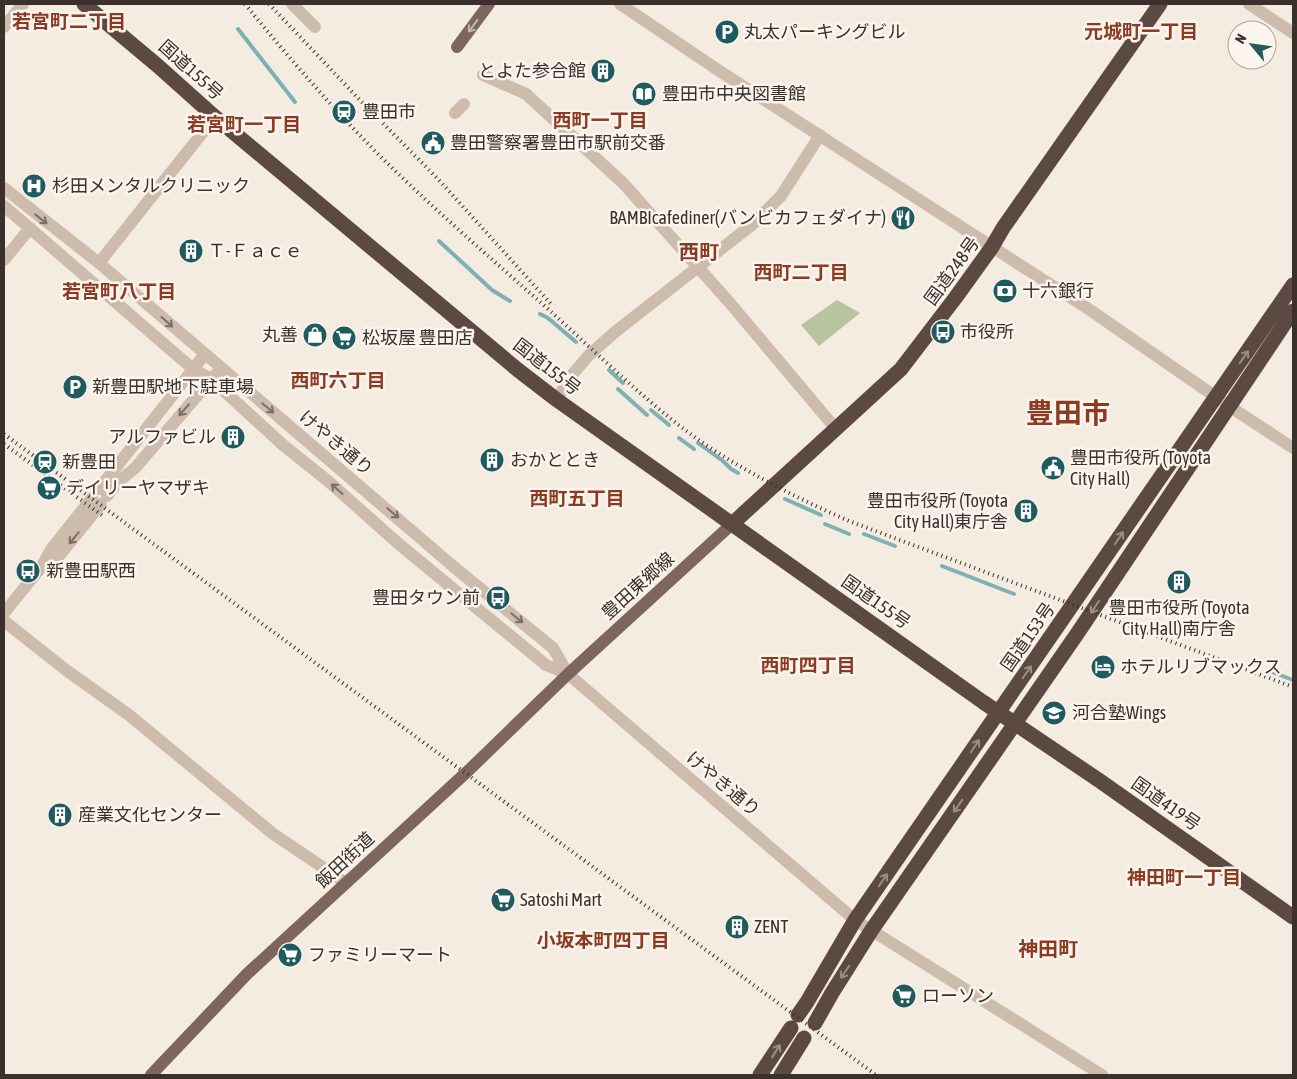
<svg xmlns="http://www.w3.org/2000/svg" width="1297" height="1079" font-family="'Asap Condensed','Noto Sans JP',sans-serif">
<rect width="100%" height="100%" fill="#f4ebe1"/>
<path fill="#b8c4a0" d="M837,300L860,313L819,346L801,325Z"/>
<g fill="none" stroke-linecap="round" stroke-linejoin="round">
<path stroke="#7fb0b2" stroke-width="4" d="M238,29L295,102
M439,241L492,290L510,301
M540,314L548,318L576,342
M609,370L623,383
M618,389L647,415
M651,410L669,425
M679,438L694,449
M698,443L723,461L731,469L738,473
M785,499L821,515
M825,524L849,534
M864,534L895,546
M942,566L1014,594
M1272,672L1293,680"/>
<path stroke="#cdbbac" stroke-width="12" d="M292,4L315,27
M620,4L721,72L1090,310L1229,406L1293,448
M1249,4L1293,33
M4,27L23,4
M483,75L526,94L623,183L729,302L836,429
M455,113L464,104
M4,188L99,263L454,567L553,648L568,674
M4,206L193,369L211,379L283,445L328,481L400,545L546,665L568,674L855,920L1102,1075
M4,260L30,228
M99,263L215,117
M557,400L567,381L588,356L615,332L753,224L781,196L820,135
M99,489L205,354
M107,496L117,483L135,468L215,375
M42,566L59,556L101,504
M4,613L42,566L52,548L92,498
M4,621L66,670L129,715L272,833L346,883"/>
<path stroke="#7d675c" stroke-width="12" d="M457,47L489,4
M151,1075L247,974L469,770L568,674L732,524"/>
<path stroke="#5c4a42" stroke-width="15" d="M84,4L158,66L215,117L518,370L557,400L983,702L1100,781L1293,917
M732,524L901,369L956,297L992,247L1003,228L1160,4
M798,1015L807,1002L855,920L1293,285
M815,1023L832,993L871,931L1077,634L1293,311
M760,1075L791,1028
M781,1075L804,1038"/>
<path stroke="#3b302b" stroke-width="4" stroke-dasharray="1 4" stroke-linecap="butt" d="M245,4C289,58 335,111 384,160C434,209 487,255 539,301C592,348 643,400 700,441C747,473 797,498 849,521L1293,687
M269,4L357,97L438,179L551,304
M4,434L876,1075
M4,444L103,516"/>
</g>
<defs><path id="oneway-shaft" d="M-6 0H5M1.5-3L5.5 0L1.5 3" fill="none" stroke-width="1.6" stroke-linecap="round" stroke-linejoin="round" transform="scale(1.25)"/></defs>
<use stroke="#c2b5ac" href="#oneway-shaft" transform="translate(473 26) rotate(126)"/>
<g stroke="#7d6f65">
<use href="#oneway-shaft" transform="translate(41 219) rotate(38)"/>
<use href="#oneway-shaft" transform="translate(167 322) rotate(41)"/>
<use href="#oneway-shaft" transform="translate(268 408) rotate(40)"/>
<use href="#oneway-shaft" transform="translate(184 410) rotate(131)"/>
<use href="#oneway-shaft" transform="translate(337 489) rotate(-138)"/>
<use href="#oneway-shaft" transform="translate(393 513) rotate(40)"/>
<use href="#oneway-shaft" transform="translate(74 538) rotate(129)"/>
<use href="#oneway-shaft" transform="translate(517 618) rotate(39)"/>
</g>
<g stroke="#9c8e87">
<use href="#oneway-shaft" transform="translate(1244 357) rotate(-55)"/>
<use href="#oneway-shaft" transform="translate(1119 538) rotate(-56)"/>
<use href="#oneway-shaft" transform="translate(1095 607) rotate(124)"/>
<use href="#oneway-shaft" transform="translate(1027 672) rotate(-55)"/>
<use href="#oneway-shaft" transform="translate(975 746) rotate(-56)"/>
<use href="#oneway-shaft" transform="translate(958 806) rotate(125)"/>
<use href="#oneway-shaft" transform="translate(883 880) rotate(-56)"/>
<use href="#oneway-shaft" transform="translate(845 972) rotate(123)"/>
<use href="#oneway-shaft" transform="translate(776 1051) rotate(-58)"/>
</g>
<defs>
<symbol id="parking-disc" viewBox="-11 -11 22 22"><circle r="9.5" fill="#1f5a5e" stroke="#fbf5ee"/><path d="M-3.5-5.5H1a3.5 3.5 0 0 1 0 7H-1V5.5H-3.5ZM-1-3.4V-.6H.8a1.4 1.4 0 0 0 0-2.8Z" fill="#fff"/></symbol>
<symbol id="building-disc" viewBox="-11 -11 22 22"><circle r="9.5" fill="#1f5a5e" stroke="#fbf5ee"/><path d="M-4-6H4V6H1V3H-1V6H-4ZM-2.5-4.3h1.7v1.8h-1.7ZM.8-4.3h1.7v1.8H.8ZM-2.5-1h1.7V.8h-1.7ZM.8-1h1.7V.8H.8Z" fill="#fff"/></symbol>
<symbol id="library-disc" viewBox="-11 -11 22 22"><circle r="9.5" fill="#1f5a5e" stroke="#fbf5ee"/><path d="M-6-4Q-3-5.5-.7-3.5V5Q-3 3-6 4ZM6-4Q3-5.5 .7-3.5V5Q3 3 6 4Z" fill="#fff"/></symbol>
<symbol id="station-disc" viewBox="-11 -11 22 22"><circle r="9.5" fill="#1f5a5e" stroke="#fbf5ee"/><path d="M-3-6H3Q5-6 5-4V2Q5 4 3 4L4.5 6H3L1.5 4h-3L-3 6H-4.5L-3 4Q-5 4-5 2V-4Q-5-6-3-6ZM-3.5-4v3h7v-3ZM-3.5 1v1.5H-2V1ZM2 1v1.5H3.5V1Z" fill="#fff"/></symbol>
<symbol id="civic-disc" viewBox="-11 -11 22 22"><circle r="9.5" fill="#1f5a5e" stroke="#fbf5ee"/><path d="M-.6-6.5H3V-4.5H.6V-3L4-1V1h2V6H-6V1h2V-1L-.6-3ZM-1.2 2.5V6h2.4V2.5Z" fill="#fff"/></symbol>
<symbol id="hospital-disc" viewBox="-11 -11 22 22"><circle r="9.5" fill="#1f5a5e" stroke="#fbf5ee"/><path d="M-5-5h3v3.5h4V-5h3V5h-3V1.5h-4V5h-3Z" fill="#fff"/></symbol>
<symbol id="restaurant-disc" viewBox="-11 -11 22 22"><circle r="9.5" fill="#1f5a5e" stroke="#fbf5ee"/><path d="M-5-6h1v4h1v-4h1v4h1v-4h1v5L-1.5 .5V6h-2V.5L-5-1ZM5-6V6H3V1.5H1.5Q1.5-4 5-6Z" fill="#fff"/></symbol>
<symbol id="bank-disc" viewBox="-11 -11 22 22"><circle r="9.5" fill="#1f5a5e" stroke="#fbf5ee"/><path d="M-6-4H6V4H-6ZM0-2.3a2.3 2.3 0 1 0 0 4.6a2.3 2.3 0 1 0 0-4.6Z" fill="#fff"/></symbol>
<symbol id="bus-disc" viewBox="-11 -11 22 22"><circle r="9.5" fill="#1f5a5e" stroke="#fbf5ee"/><path d="M-5-6H5V4H4V6H2V4H-2V6H-4V4H-5ZM-3.5-4V0h7V-4ZM-3.5 1.2v1.5H-2V1.2ZM2 1.2v1.5H3.5V1.2Z" fill="#fff"/></symbol>
<symbol id="shop-disc" viewBox="-11 -11 22 22"><circle r="9.5" fill="#1f5a5e" stroke="#fbf5ee"/><path d="M-5-2.5h2.3a2.7 3.5 0 0 1 5.4 0H5L5.5 6h-11ZM-1.5-2.5h3a1.5 2.3 0 0 0-3 0Z" fill="#fff"/></symbol>
<symbol id="supermarket-disc" viewBox="-11 -11 22 22"><circle r="9.5" fill="#1f5a5e" stroke="#fbf5ee"/><path d="M-6-5.5h2.5l.6 2H6L4.5 2H-2.5L-4.4-4H-6ZM-1.5 3.2a1.3 1.3 0 1 0 .1 0ZM3 3.2a1.3 1.3 0 1 0 .1 0Z" fill="#fff"/></symbol>
<symbol id="hotel-disc" viewBox="-11 -11 22 22"><circle r="9.5" fill="#1f5a5e" stroke="#fbf5ee"/><path d="M-6-4.5h1.5V1H6V5H4.5V3h-9V5H-6ZM-4 0a1.8 1.8 0 1 1 3.6 0ZM.5 0V-2.5h3Q6-2.5 6 0Z" fill="#fff"/></symbol>
<symbol id="school-disc" viewBox="-11 -11 22 22"><circle r="9.5" fill="#1f5a5e" stroke="#fbf5ee"/><path d="M0-5L7-2L0 1L-7-2ZM-4 1L0 2.5L4 1V4Q0 6-4 4Z" fill="#fff"/></symbol>
</defs>
<g fill-rule="evenodd">
<use href="#parking-disc" x="713" y="18" width="28" height="28"/>
<use href="#building-disc" x="589" y="57" width="28" height="28"/>
<use href="#library-disc" x="630" y="80" width="28" height="28"/>
<use href="#station-disc" x="330" y="98" width="28" height="28"/>
<use href="#civic-disc" x="419" y="129" width="28" height="28"/>
<use href="#hospital-disc" x="20" y="172" width="28" height="28"/>
<use href="#restaurant-disc" x="889" y="204" width="28" height="28"/>
<use href="#building-disc" x="177" y="237" width="28" height="28"/>
<use href="#bank-disc" x="991" y="277" width="28" height="28"/>
<use href="#bus-disc" x="929" y="318" width="28" height="28"/>
<use href="#shop-disc" x="301" y="321" width="28" height="28"/>
<use href="#supermarket-disc" x="330" y="324" width="28" height="28"/>
<use href="#parking-disc" x="61" y="373" width="28" height="28"/>
<use href="#building-disc" x="219" y="423" width="28" height="28"/>
<use href="#building-disc" x="478" y="446" width="28" height="28"/>
<use href="#station-disc" x="31" y="448" width="28" height="28"/>
<use href="#civic-disc" x="1039" y="454" width="28" height="28"/>
<use href="#supermarket-disc" x="35" y="474" width="28" height="28"/>
<use href="#building-disc" x="1012" y="497" width="28" height="28"/>
<use href="#bus-disc" x="14" y="557" width="28" height="28"/>
<use href="#building-disc" x="1165" y="568" width="28" height="28"/>
<use href="#bus-disc" x="484" y="584" width="28" height="28"/>
<use href="#hotel-disc" x="1089" y="653" width="28" height="28"/>
<use href="#school-disc" x="1040" y="699" width="28" height="28"/>
<use href="#building-disc" x="46" y="801" width="28" height="28"/>
<use href="#supermarket-disc" x="489" y="886" width="28" height="28"/>
<use href="#building-disc" x="723" y="913" width="28" height="28"/>
<use href="#supermarket-disc" x="276" y="941" width="28" height="28"/>
<use href="#supermarket-disc" x="890" y="982" width="28" height="28"/>
</g>
<g text-anchor="middle" stroke-width="5" stroke-linejoin="round" paint-order="stroke">
<g font-size="18" fill="#3b302b" stroke="#fbf5ee" text-anchor="start">
<text x="744" y="38">丸太パーキングビル</text>
<text x="586" y="77" text-anchor="end">とよた参合館</text>
<text x="662" y="100">豊田市中央図書館</text>
<text x="362" y="118">豊田市</text>
<text x="450" y="149">豊田警察署豊田市駅前交番</text>
<text x="52" y="192">杉田メンタルクリニック</text>
<text x="886" y="224" text-anchor="end">BAMBIcafediner(バンビカフェダイナ)</text>
<text x="208" y="257">Ｔ-Ｆａｃｅ</text>
<text x="1022" y="297">十六銀行</text>
<text x="960" y="338">市役所</text>
<text x="298" y="341" text-anchor="end">丸善</text>
<text x="362" y="344">松坂屋 豊田店</text>
<text x="92" y="393">新豊田駅地下駐車場</text>
<text x="216" y="443" text-anchor="end">アルファビル</text>
<text x="1070" y="464">豊田市役所 (Toyota<tspan x="1070" dy="21">City Hall)</tspan></text>
<text x="510" y="466">おかととき</text>
<text x="62" y="468">新豊田</text>
<text x="66" y="494">デイリーヤマザキ</text>
<text x="1008" y="507" text-anchor="end">豊田市役所 (Toyota<tspan x="1008" dy="21">City Hall)東庁舎</tspan></text>
<text x="46" y="577">新豊田駅西</text>
<text x="480" y="604" text-anchor="end">豊田タウン前</text>
<text x="1179" y="614" text-anchor="middle">豊田市役所 (Toyota<tspan x="1179" dy="21">City Hall)南庁舎</tspan></text>
<text x="1120" y="673">ホテルリブマックス</text>
<text x="1072" y="719">河合塾Wings</text>
<text x="78" y="821">産業文化センター</text>
<text x="520" y="906">Satoshi Mart</text>
<text x="754" y="933">ZENT</text>
<text x="308" y="961">ファミリーマート</text>
<text x="922" y="1002">ローソン</text>
</g>
<g font-size="18" fill="#3b302b" stroke="#fbf5ee">
<text transform="translate(191 70) rotate(42)" y="6">国道155号</text>
<text transform="translate(952 271) rotate(-54)" y="6">国道248号</text>
<text transform="translate(547 367) rotate(38)" y="6">国道155号</text>
<text transform="translate(336 443) rotate(40)" y="6">けやき通り</text>
<text transform="translate(638 586) rotate(-42)" y="6">豊田東郷線</text>
<text transform="translate(876 602) rotate(35)" y="6">国道155号</text>
<text transform="translate(1028 637) rotate(-55)" y="6">国道153号</text>
<text transform="translate(723 784) rotate(40)" y="6">けやき通り</text>
<text transform="translate(1166 804) rotate(35)" y="6">国道419号</text>
<text transform="translate(345 860) rotate(-43)" y="6">飯田街道</text>
</g>
<g font-size="19" font-weight="bold" fill="#8c3b22" stroke="#fbf5ee">
<text x="69" y="28">若宮町二丁目</text>
<text x="1141" y="38">元城町一丁目</text>
<text x="600" y="127">西町一丁目</text>
<text x="244" y="131">若宮町一丁目</text>
<text x="801" y="279">西町二丁目</text>
<text x="119" y="298">若宮町八丁目</text>
<text x="338" y="387">西町六丁目</text>
<text x="577" y="505">西町五丁目</text>
<text x="808" y="672">西町四丁目</text>
<text x="1184" y="884">神田町一丁目</text>
<text x="603" y="947">小坂本町四丁目</text>
</g>
<g font-size="20" font-weight="bold" fill="#8c3b22" stroke="#fbf5ee">
<text x="699" y="259">西町</text>
<text x="1048" y="956">神田町</text>
</g>
<g font-size="28" font-weight="bold" fill="#8c3b22" stroke="#fbf5ee">
<text x="1068" y="423">豊田市</text>
</g>
</g>
<rect width="1297" height="1079" fill="none" stroke="#3b302b" stroke-width="10"/>
<g transform="translate(1252 45) rotate(299)"><circle r="24" fill="#fbf5ee" stroke="#aea6a0"/>
<path d="M0-4L9 19L0 12L-9 19Z" fill="#1f5a5e"/>
<text y="-8" font-size="14" font-weight="bold" text-anchor="middle" fill="#3b302b">N</text>
</g>
</svg>
